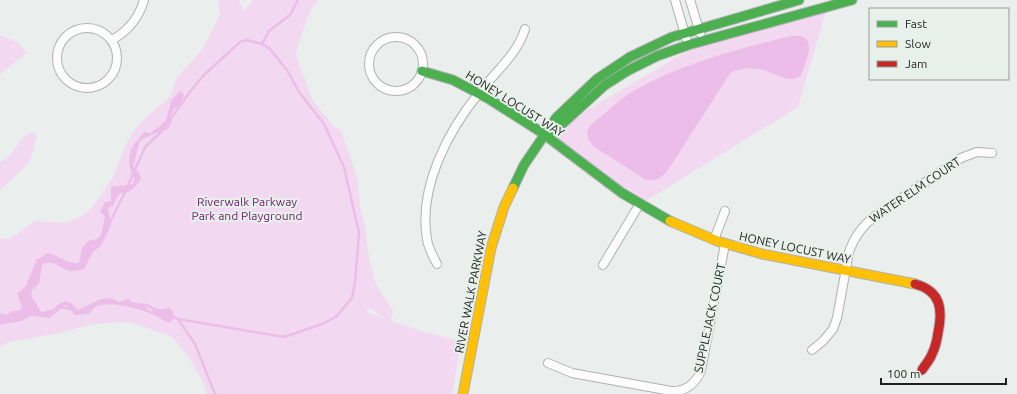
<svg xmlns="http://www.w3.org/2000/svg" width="1017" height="394" font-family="Ubuntu,sans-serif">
<rect width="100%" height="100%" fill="#eaeeec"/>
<path fill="#f2d9f1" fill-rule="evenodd" d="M218,0H239L243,11L252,3L251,0H318L312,8L307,19L297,49L296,56L312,99L332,125L342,132L344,141L346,144L358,180L360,205L365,227L369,259L376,284L393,311L391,321L423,332L461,341L452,394H207L202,380L190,359L176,341L170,336L130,322L93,324L64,332L10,342L0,346V325L22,321L30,316L50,318L58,311L0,315V239H10L35,221L65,223L79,218L91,209L113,177L127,142L136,128L142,121L170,97L176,79L204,47L220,15ZM180,91L175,108L163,131L151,135L140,141L133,167L135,142L160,126L166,120L171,101ZM117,185L125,186L117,197L113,206L108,208L102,228L105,216ZM36,260H66L46,263L42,265L39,281L17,293C31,285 33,275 36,260ZM143,304L150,311L170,323L165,322L157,316L125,306ZM94,308L88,314L75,315L78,310ZM369,309H372L385,319L366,312Z
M827,7L798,107L639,205L545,135L689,50Z
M0,35L17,42L27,53L0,74Z
M31,132L37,136L31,158L22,170L0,190V162C13,158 17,139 31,132Z"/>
<path fill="#ebbde8" d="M791,36C794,36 800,35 803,37C816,43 804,65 801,75C788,86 773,71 759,69C750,67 740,69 731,72L666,173C659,179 655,181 646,180L593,146L588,139L587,131L590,126C603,115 621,98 635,90C683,63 738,49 791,36Z
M180,91L184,94L181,105L175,108L170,117L172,121L168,129L151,135L140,141L133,167L139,173L141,179C135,187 131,193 121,193L117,197L113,206L108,208L111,225L101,246L93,252L84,269C79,270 75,271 70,271C60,269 53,258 42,265L39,284L32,290L31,295L41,312L54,309L57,305L66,301L71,303L78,310L100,299L110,298L119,302L128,299L132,302L143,304L150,311L169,308C176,312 175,317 170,323C164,322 161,318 156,316C143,310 108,299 95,307C93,309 91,312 89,314L75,315L69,308L65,305L50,318L30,316L22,321L0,325V313L6,315L12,311H18L22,308L17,293C31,285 33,275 36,260L48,253C59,255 68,265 79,263L82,248L88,241L97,239L101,235L105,216L100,212L105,202L111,201V187C119,185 125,186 133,184L134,178C124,159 130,147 144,132L150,133L160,126L166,120L171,101Z"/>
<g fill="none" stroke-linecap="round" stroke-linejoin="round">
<path stroke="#ebbde8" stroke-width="2.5" d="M262,44L269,31L290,15L298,0
M170,120L189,93L204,75L240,42L247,40L262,44L269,48L287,70L299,92L324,124L344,167L359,233L355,282L352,298L336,317L322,324L284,337L178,319L171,316
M110,222L125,192L145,147L164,129
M28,284L36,265
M141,305H146L159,311
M60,307L71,309
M178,319L195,344L215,394"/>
<defs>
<path id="street" d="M675,0L686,38
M690,0L700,33
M57 58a30 30 0 1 1 60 0a30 30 0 1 1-60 0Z
M369 64a27 27 0 1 1 54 0a27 27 0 1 1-54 0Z
M112,40C128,31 139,18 144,0
M714,240L725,211
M437,264C433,256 428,248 427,239C418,188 448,131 479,93C495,72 517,55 525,29
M603,265L639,205
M812,350L823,341L833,329L837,318L849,252C854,237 862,226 875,216L961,158L977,152L992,153
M548,363L572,373L671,391C686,392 695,384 701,371L725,244"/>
<path id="fast" d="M422,71L453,80L489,99L541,132L622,193L670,221
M550,132L561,125L605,85L627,71L657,56L688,45L852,0
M513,188L524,165L556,118L597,79L630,57L672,37L799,0"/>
<path id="slow" d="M670,221L717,241L762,254L915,284
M463,394L491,248L504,207L513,188"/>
<path id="jam" d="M915,284C941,291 943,309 938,333C937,340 935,348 932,354C930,360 925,365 922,370"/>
</defs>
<use href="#street" stroke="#afb2b0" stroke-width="10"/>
<use href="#fast" stroke="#afb2b0" stroke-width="11"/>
<use href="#slow" stroke="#afb2b0" stroke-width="11"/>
<use href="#jam" stroke="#afb2b0" stroke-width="11"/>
<use href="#street" stroke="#fcfcfc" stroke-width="8"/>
<use href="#fast" stroke="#4caf50" stroke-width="9"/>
<use href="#slow" stroke="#ffc107" stroke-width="9"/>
<use href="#jam" stroke="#c62828" stroke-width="9"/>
</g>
<g text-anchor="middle" stroke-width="4" stroke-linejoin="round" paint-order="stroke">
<g font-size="12" fill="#1d201e" stroke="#e8f0eb">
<text transform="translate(515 104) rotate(32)" y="4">HONEY LOCUST WAY</text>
<text transform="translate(915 190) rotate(-34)" y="4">WATER ELM COURT</text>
<text transform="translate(795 248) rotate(12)" y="4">HONEY LOCUST WAY</text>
<text transform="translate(471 292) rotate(-79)" y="4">RIVER WALK PARKWAY</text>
<text transform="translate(710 318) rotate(-78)" y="4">SUPPLEJACK COURT</text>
</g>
<g font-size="12" fill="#6e206c" stroke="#e8f0eb">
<text x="247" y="206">Riverwalk Parkway<tspan x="247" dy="14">Park and Playground</tspan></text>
</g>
</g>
<rect x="869" y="8" width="140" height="72" fill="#e8f0eb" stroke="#979d99"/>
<rect x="877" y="21" width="20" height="6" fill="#4caf50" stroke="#979d99"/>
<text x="905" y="28" font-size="12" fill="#1d201e">Fast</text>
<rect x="877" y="41" width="20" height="6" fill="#ffc107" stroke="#979d99"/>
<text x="905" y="48" font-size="12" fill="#1d201e">Slow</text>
<rect x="877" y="61" width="20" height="6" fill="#c62828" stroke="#979d99"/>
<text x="905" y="68" font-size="12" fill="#1d201e">Jam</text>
<path d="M881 378v6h125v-6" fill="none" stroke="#1d201e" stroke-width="2"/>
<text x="887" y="378" font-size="12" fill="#1d201e" stroke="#e8f0eb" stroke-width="3" paint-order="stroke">100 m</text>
</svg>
